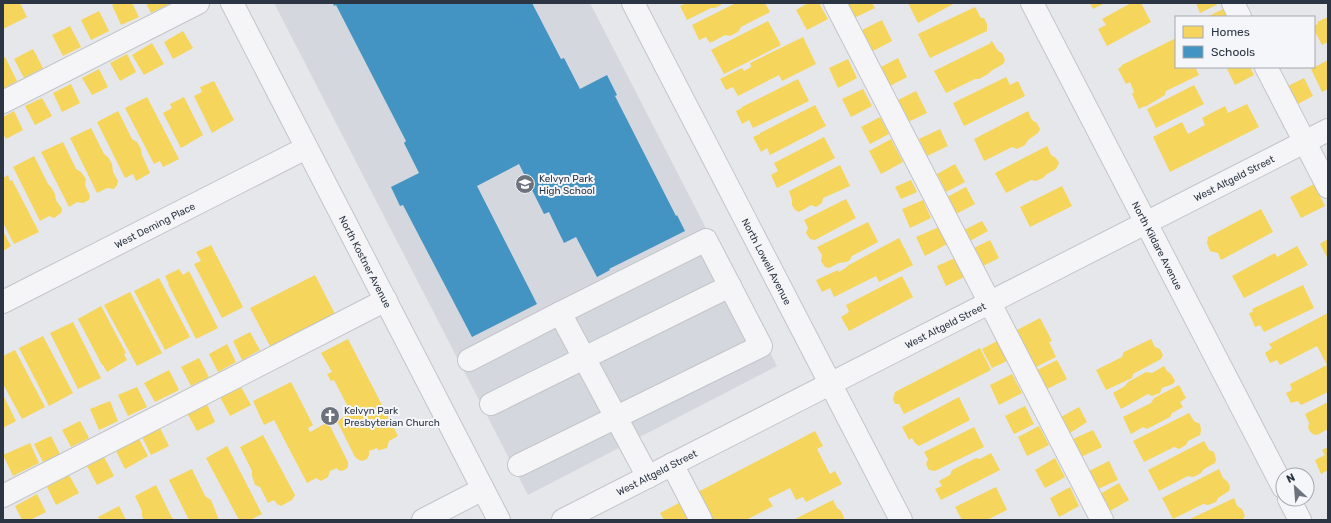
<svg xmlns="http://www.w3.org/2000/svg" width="1331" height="523" font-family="Rubik,sans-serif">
<rect width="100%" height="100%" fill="#e5e7ea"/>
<path fill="#d4d7dd" d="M274,3H590L777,366L528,495Z"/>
<path fill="#f6d55c" d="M3,3H20L27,17L3,29Z
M116,3H132L139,17L121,25L112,5Z
M146,3H171L151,13Z
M687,3H722L721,5L715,8H711L687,20L680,6Z
M736,3H765L770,12L741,27L738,32L730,36L725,35L710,43L706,37L699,40L692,25Z
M808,3H819L828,19L807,30L796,10Z
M847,3H872L875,8L854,18Z
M908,3H955L918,23Z
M1090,3H1105L1093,9Z
M1131,3H1141L1151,22L1107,46L1098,29L1106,25L1102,19Z
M1196,3H1217L1218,4L1200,13Z
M975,7L981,18H984L987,24V31L930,58L918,34Z
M1223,9L1227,17H1207Z
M99,11L109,31L91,40L81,20Z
M1328,17V42L1322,45L1314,30V26L1318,24L1317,22Z
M882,20L892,41L871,52L860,31Z
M768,21L781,45L724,74L711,50Z
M70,26L81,47L63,56L52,35Z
M183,31L193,48L173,59L164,42Z
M803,37L816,64L782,81L779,75L738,96L733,87L726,90L720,79L742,68L744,71L751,67L750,63Z
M1176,38V67H1195L1199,75L1166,91L1165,95L1145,107V106L1139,109L1132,94L1134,92L1130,82L1126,84L1118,69L1122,66V65Z
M992,41L998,51L1002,53L1005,60L1003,64L991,71L988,74L979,79H975L946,93L934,71L991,43L990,42Z
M152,43L164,64L144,75L132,55Z
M33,49L43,68L24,78L14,59Z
M127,54L136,72L120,81L110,63Z
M5,57L17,81L3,89V58Z
M898,58L907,77L890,86L881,67Z
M848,59L857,78L838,88L829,68Z
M1328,60V89L1322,92L1311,69Z
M1231,67H1250L1254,75L1235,85L1227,69Z
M99,69L108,87L92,95L82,78Z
M1006,77L1010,85L1018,81L1025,96L964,126L953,103Z
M1304,78L1313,96L1296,105L1286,87Z
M798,79L809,101L753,128L749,120L742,124L736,111L742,108V107Z
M214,81L234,120L212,133L194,96L202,92L200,87Z
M71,84L80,103L62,112L53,93Z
M1194,85L1204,104L1156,128L1147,109Z
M863,89L872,106L851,117L842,99Z
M916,91L927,113L906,123L894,102Z
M147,97L179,159L163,167L160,161L154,164L125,108Z
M184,97L203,135L181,148L163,113L172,108L170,104Z
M42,98L52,116L35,125L25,106Z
M1247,104L1259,127L1170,172L1153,137L1182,122L1188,134L1205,125L1202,118L1225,106L1228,113Z
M815,105L826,126L770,155L767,148L761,152L753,137L760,134V133Z
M14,111L23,130L6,139L3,134V117Z
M118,111L132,139L137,142L141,149L142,155L150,173L136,181L133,174L125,178L97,122Z
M1028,111L1032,120L1037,123L1040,129L1038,133L1028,140L1025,145L1017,149L1012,147L984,161L974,139Z
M880,117L889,134L870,144L861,127Z
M91,128L104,154L108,157L112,164L113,172L118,181L117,185L114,189L107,188L97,193L70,138Z
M940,129L948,146L927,156L919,139Z
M824,137L835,158L777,188L771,175L778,171L774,163Z
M891,139L903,162L881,174L869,151Z
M63,142L76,169L81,172L86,179L85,185L90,196L89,200L83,203L77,202L69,207L41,152Z
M1047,146L1051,155L1056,158L1059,163L1056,169L1047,174L1043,178L1036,181L1031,180L1006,193L995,173Z
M34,156L48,184L51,187L55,194L56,200L62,209L61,213L54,218L49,216L40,221L13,167Z
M955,164L965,182L946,192L937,174Z
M840,165L850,186L823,198L822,203L816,207L811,205L799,212L795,210L792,205V200L789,191Z
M8,175L10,181L12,180L39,232L14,244L3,223V178Z
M911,180L917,192L901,199L895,187Z
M1314,184L1325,206L1301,218L1290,197Z
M1062,186L1072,206L1030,227L1020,207Z
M966,187L975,204L956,214L947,197Z
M846,199L856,218L815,240L810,239L806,233L808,228L804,220Z
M923,200L931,218L910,228L902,209Z
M1261,209L1273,232L1221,260L1218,253L1210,251L1207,243L1208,237Z
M982,221L988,231L970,241L964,230Z
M868,222L878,242L852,256L850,260L846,262L839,263L829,268L825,267L821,261L822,255L817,247Z
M939,227L947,244L925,256L916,237Z
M3,231L11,246L3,251Z
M899,238L913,265L879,282L876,276L834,297L830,288L822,292L816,280L838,270L839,272L847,267V266Z
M1328,239V259L1320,244Z
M990,240L999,258L981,267L972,249Z
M211,245L243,307L222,318L194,264L201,261L196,252Z
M1297,246L1308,265L1244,298L1232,276L1275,253L1277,257Z
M955,258L964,277L946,286L937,266Z
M179,269L183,275L189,271L218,328L196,339L168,284H169L165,276Z
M315,275L335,314L271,348L250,308Z
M902,276L913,297L849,331L841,317L849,312L846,305Z
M159,278L190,337L165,350L134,291Z
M1303,285L1314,308L1264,332L1260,325L1255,327L1249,313L1253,312L1252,309Z
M130,292L162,353L137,366L104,305Z
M101,306L126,353L124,354L127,360L107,372L103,365H102L78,319Z
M1328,313V392L1301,405L1298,401L1291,403L1286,393L1292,390L1290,384L1327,365L1317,346L1280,365L1277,360L1270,363L1265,353L1272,348L1269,344Z
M1040,318L1052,341L1049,342L1056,357L1032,369L1013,332Z
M73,322L101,378L78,389L50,333Z
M250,332L260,350L242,360L233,341Z
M43,336L73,393L49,406L19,348Z
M348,339L398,436L389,441L387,448L380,450H378L377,448L369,451V455L367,459L362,461L359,460L355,457L337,421L347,415L345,409L348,407L334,380L331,381L327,374L332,372L321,353Z
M1151,339L1155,347L1160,349L1163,355L1161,359L1133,374L1132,378L1106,390L1096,370L1122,357L1124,352Z
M997,341L1007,361L992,368L982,349Z
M227,344L236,362L218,372L209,354Z
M980,348L991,370L904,414L899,404H895L893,399L895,392Z
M15,350L45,407L22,419L3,384V356Z
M199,358L209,377L191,386L181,367Z
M1057,360L1067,379L1047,389L1037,370Z
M1164,366L1167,371L1171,374L1175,381L1173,384L1162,388L1160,393L1152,396L1148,394L1121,409L1113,393L1125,386L1128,382L1146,372L1152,373Z
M169,370L179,390L155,402L144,383Z
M1012,374L1022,393L999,405L990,385Z
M291,382L313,425L308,428L310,432L328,422L348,462V467L346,469L342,471L338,470L337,468L330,471L328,477L321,481L316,478L307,483L274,420L264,425L253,401Z
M1179,385L1186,398L1180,402L1183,407L1172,413L1170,417L1147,429L1143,427L1131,434L1123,417L1151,403L1154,398Z
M137,387L147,407L128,416L118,395Z
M241,387L251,405L230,416L220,397Z
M3,395L16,421L3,428Z
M959,397L970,420L919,446L915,443L912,438L909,440L902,427Z
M110,401L118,421L99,430L90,409Z
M1328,402V429L1317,435L1312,434L1308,428L1309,423L1305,414Z
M207,404L215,422L197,431L187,413Z
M1025,406L1034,424L1014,434L1005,416Z
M1079,407L1087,422L1070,433L1061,417Z
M1189,413L1194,421L1200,424L1201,430L1200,435L1188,441L1186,445L1179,449L1174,447L1144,462L1133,441Z
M80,421L89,438L71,447L62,430Z
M1039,426L1049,445L1027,456L1018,437Z
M974,427L984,447L935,471L929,470L926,464L928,459L924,452Z
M160,428L169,446L151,455L142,437Z
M1093,430L1102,447L1081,457L1073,439Z
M815,431L823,446L817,449L830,474L835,471L842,484L806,502L803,497L796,500L790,488L768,499L773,506L746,520H713L698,492Z
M263,435L295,495L292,500L281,506L277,504L274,500L268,503L260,487L255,485L252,476V471L240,447Z
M51,436L60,454L43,462L34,444Z
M139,439L148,456L125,469L116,451Z
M1204,441L1209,450L1214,452L1216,459L1215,463L1204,469L1200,474L1193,477L1188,476L1159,491L1148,470Z
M30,443L39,463L13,476L3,455Z
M227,446L262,514L250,520H239L206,458Z
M1328,447V470L1321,474L1315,460L1325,455L1322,450Z
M991,453L1000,470L941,500L935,489L942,486L939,481L950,475L952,470L976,458L980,459Z
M104,457L114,476L97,485L87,466Z
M1055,458L1065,477L1045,488L1035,470Z
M1109,461L1118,480L1098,489L1089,471Z
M192,469L205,496L211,500L219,520H189L169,480Z
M1219,469L1223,478L1228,482L1230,487L1229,491L1218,498L1216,502L1208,505L1203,504L1173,519L1162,498Z
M69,475L79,493L56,505L47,487Z
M1119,483L1129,500L1110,511L1100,494Z
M156,485L172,518L176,520H144L142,516V511L135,496Z
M996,487L1007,510L987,520H962L955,507Z
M1070,487L1079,506L1059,517L1050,498Z
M37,494L46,512L30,520H22L15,506Z
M1234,498L1237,506L1242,509L1245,516L1242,520H1188Z
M833,500L837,508L841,511L844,517L843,520H793Z
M679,503L688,520H664L660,513Z
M119,506L126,520H100L98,517Z"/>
<path fill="#4393c3" d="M333,3H532L561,59L564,58L580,89L607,75L617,95L615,96L676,216L677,215L685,231L609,269L610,270L597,277L576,237L564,243L549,212L544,214L519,164L477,186L537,304L472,337L403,205L400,206L391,187L419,173L404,143L406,141L336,5L334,6Z"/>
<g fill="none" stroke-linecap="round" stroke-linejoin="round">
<defs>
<g id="minor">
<path id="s1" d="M232,3L499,520"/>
<path id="s2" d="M633,3L901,520"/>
<path d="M835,3L1102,520"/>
<path id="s3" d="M1032,3L1283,487"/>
<path d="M1233,3L1240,17"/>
<path d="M1266,67L1328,187"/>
<path d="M3,102L198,3"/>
<path id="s4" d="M3,302L306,148"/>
<path d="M469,360L560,313L648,477"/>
<path d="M491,404L730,286"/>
<path d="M672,464L701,520"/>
<path d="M519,465L761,346L706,240L560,313"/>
<path d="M3,496L386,300"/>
<path d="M1289,499L1300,520"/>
<path d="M423,520L483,489"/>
<path id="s5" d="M563,520L1328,130"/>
</g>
</defs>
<use href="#minor" stroke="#c3c5c8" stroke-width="24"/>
<use href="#minor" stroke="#f5f5f7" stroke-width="22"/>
</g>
<defs>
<symbol id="school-disc" viewBox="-11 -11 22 22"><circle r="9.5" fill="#6d737d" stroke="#f4f6f9"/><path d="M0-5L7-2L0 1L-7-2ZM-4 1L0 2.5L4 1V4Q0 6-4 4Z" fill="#fff"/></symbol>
<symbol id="church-disc" viewBox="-11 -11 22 22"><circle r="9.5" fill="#6d737d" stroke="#f4f6f9"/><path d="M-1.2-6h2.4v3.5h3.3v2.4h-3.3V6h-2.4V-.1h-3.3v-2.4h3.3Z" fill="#fff"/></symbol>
</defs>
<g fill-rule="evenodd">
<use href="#school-disc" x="514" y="173" width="22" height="22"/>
<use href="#church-disc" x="319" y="405" width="22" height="22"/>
</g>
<g text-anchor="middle" stroke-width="4" stroke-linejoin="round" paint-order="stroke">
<g font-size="10" fill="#2c3543" stroke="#f4f6f9" text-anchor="start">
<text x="539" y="182">Kelvyn Park<tspan x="539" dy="12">High School</tspan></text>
<text x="344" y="414">Kelvyn Park<tspan x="344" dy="12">Presbyterian Church</tspan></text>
</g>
<g font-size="10" fill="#2c3543" stroke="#f4f6f9">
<text dy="4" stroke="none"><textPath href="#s5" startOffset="753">West Altgeld Street</textPath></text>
<text dy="4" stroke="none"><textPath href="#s4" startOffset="170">West Deming Place</textPath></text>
<text dy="4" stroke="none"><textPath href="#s3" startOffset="273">North Kildare Avenue</textPath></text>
<text dy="4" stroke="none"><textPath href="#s1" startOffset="291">North Kostner Avenue</textPath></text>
<text dy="4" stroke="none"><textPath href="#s2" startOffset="291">North Lowell Avenue</textPath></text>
<text dy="4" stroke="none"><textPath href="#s5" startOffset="429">West Altgeld Street</textPath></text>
<text dy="4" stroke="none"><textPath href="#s5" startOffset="105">West Altgeld Street</textPath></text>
</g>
</g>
<rect width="1331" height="523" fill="none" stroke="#2c3543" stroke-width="8"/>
<rect x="1175" y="16" width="140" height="52" fill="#f4f6f9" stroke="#a4a9b0"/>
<rect x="1183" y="26" width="20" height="12" fill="#f6d55c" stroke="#a4a9b0"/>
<text x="1211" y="36" font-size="12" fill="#2c3543">Homes</text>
<rect x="1183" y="46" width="20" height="12" fill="#4393c3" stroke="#a4a9b0"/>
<text x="1211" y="56" font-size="12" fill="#2c3543">Schools</text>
<g transform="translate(1295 487) rotate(334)"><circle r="19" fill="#f4f6f9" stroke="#a4a9b0"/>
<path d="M0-3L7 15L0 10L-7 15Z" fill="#6d737d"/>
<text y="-6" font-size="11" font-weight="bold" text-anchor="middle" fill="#2c3543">N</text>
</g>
</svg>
